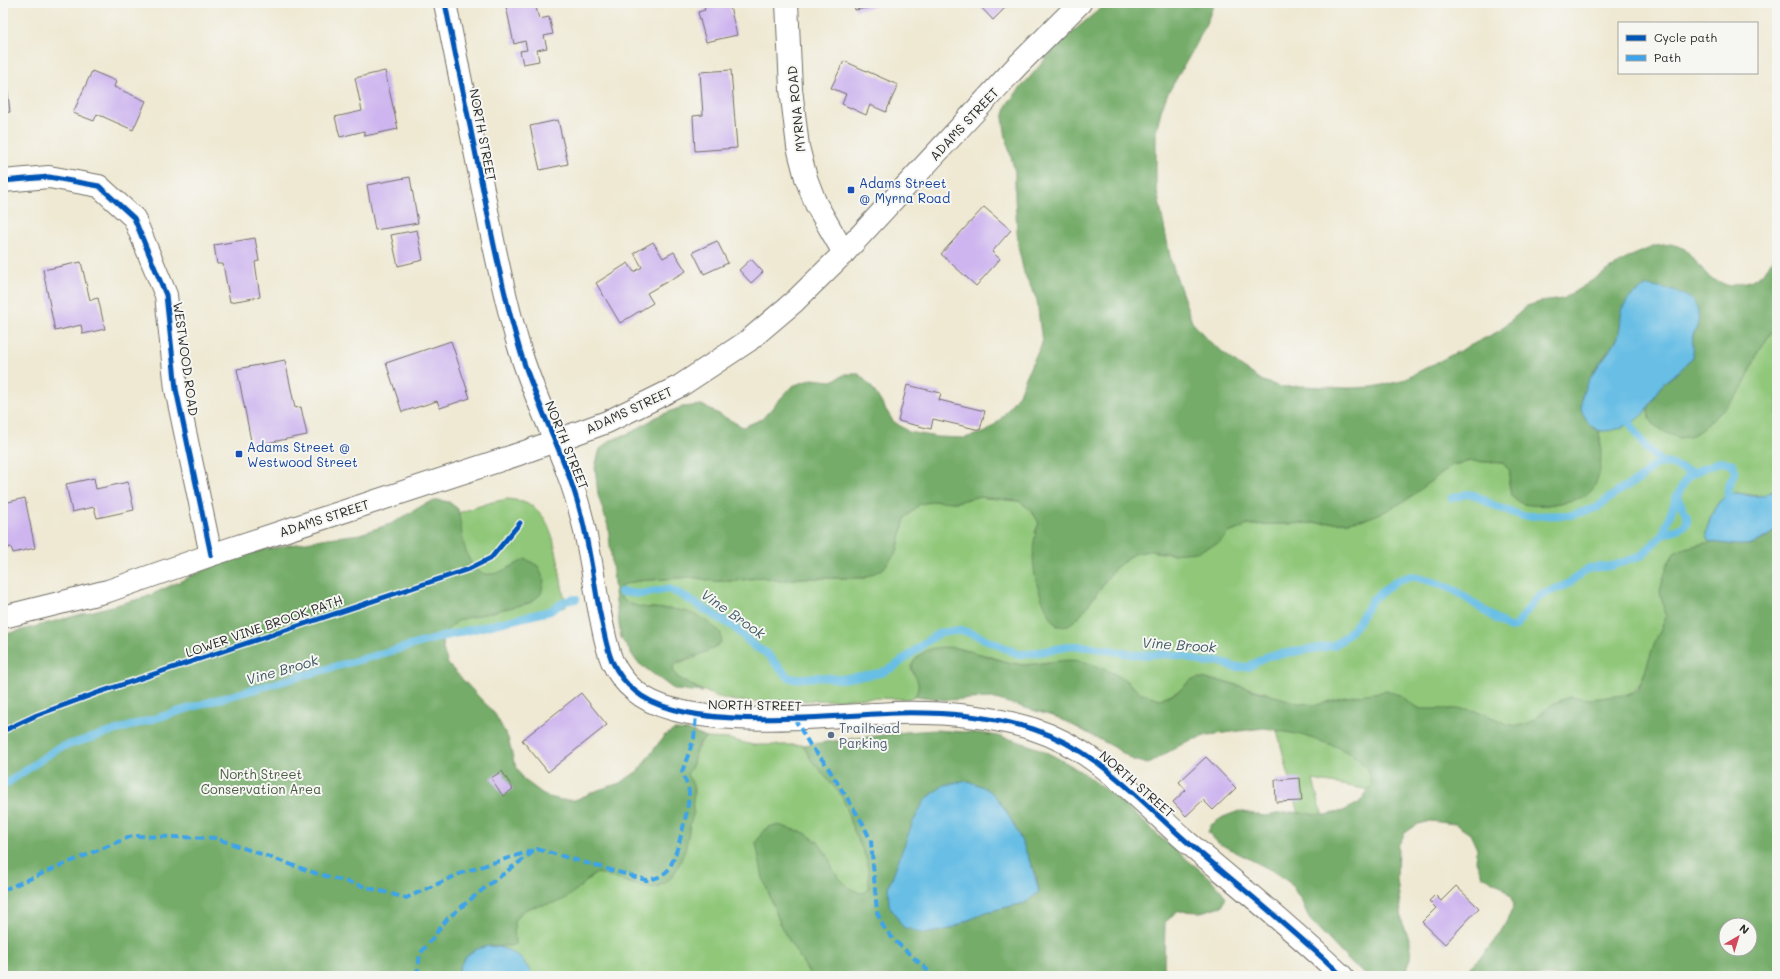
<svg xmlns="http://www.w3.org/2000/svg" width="1780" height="979" font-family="Mali,sans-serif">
<rect width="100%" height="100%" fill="#f6f6f2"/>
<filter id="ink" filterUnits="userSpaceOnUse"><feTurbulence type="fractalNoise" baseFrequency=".025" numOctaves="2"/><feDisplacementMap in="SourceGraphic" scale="8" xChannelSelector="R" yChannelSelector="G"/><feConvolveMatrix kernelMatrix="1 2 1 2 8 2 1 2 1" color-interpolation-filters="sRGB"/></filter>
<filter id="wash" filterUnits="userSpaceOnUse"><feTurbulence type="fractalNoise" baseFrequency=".012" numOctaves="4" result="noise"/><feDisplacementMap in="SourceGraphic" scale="16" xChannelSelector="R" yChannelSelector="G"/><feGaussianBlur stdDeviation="0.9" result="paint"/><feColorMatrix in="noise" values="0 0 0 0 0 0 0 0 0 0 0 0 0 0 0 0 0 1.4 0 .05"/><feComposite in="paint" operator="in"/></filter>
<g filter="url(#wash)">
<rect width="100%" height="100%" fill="#efe9d3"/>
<path fill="#90c779" stroke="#5e7952" d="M1777,324V488L1766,495L1759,496L1736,493L1719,502L1711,515L1706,534L1761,541L1777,529L1644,674C1640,685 1636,692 1624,695L1543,820L1313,780L1365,973L1333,944L1267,693L1226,682L1191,680L1179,691L1160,699L1139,692L1125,680L1057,661L1026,665L1005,662L988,656L956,648L931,650L920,655L914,661L911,667L913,673L918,680L919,689L915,696L908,699L868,698L837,700L748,702L731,700L715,696L687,683L677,677L673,670L674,664L697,657L656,608H639L621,599V585L637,581L691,577L713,581H736L762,577L780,581L801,578H864L897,552L905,518L920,504L936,501L956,502L976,497L1019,501L1031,510L1039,523L1035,532L1081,615L1114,569L1133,554L1149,551L1172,554L1219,543L1229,533L1248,525L1348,522L1430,481L1452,465L1471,461L1503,463L1510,471L1509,483L1511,495C1529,509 1542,506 1562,503L1601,446L1599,431C1615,431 1636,421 1648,409L1649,417L1702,429L1718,413L1746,381L1758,352Z
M508,499C546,503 551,528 558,560C560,576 563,591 566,607L420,644L483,831L584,821L696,751L703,739L707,738L729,739L753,745H803L810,757L1150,976H3V660L58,644L492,502Z"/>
<path fill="#74ac69" stroke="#506c4a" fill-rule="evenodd" d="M1107,3H1214L1209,17L1196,45L1167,95L1161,111L1156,131V186L1171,261L1192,322L1210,342L1239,365L1263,381L1281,387L1302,386L1348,388L1372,387L1398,382L1499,331L1527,306L1540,302L1563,299L1629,257L1655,246L1671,244L1684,248L1710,278L1729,286L1750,281L1765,272L1777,250V324L1758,352L1746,381L1736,397L1702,429L1690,437L1679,438L1666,433L1654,425L1649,417L1648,409L1657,391L1663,384L1678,372L1691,358L1693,335L1697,327L1660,288L1648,286L1630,297L1624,307L1621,316V328L1617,339L1594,371L1581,398L1592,427L1599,431C1601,448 1603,467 1596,483C1595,486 1590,493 1587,495C1574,502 1535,509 1521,503C1517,502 1514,498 1511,496L1509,483L1510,471L1503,463L1471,461L1452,465L1408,499L1384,512L1366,519L1348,522L1248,525L1229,533L1219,543L1196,552L1172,554L1149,551L1133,554L1114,569L1081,615L1069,625L1057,626C1036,598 1026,556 1039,523L1031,510L1019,501L976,497L956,502L936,501L920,504L905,518L897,551L883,569L864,578H801L780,581L762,577L736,581H713L691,577L637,581L621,585V599C644,614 667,604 690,613C702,617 712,625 721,633V642C707,655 691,656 674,664L673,670L677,677L703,692L675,690L637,662L621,638L616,601L608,526L598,495L595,467L600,449L609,441L632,432L658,416L682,407L702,405L743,427L762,419L792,386L812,379L832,381L846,374H859L871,386L893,421L909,432L937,437L964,438L986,432L1001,419L1019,394L1031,365L1042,344L1037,300L1024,273L1018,246L1015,198V172L1006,138L1003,118L1007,104L1047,57L1077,28Z
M438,500L449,502L458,509C462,528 463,578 492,574C501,573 517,563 526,559L538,566L544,580L541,594L530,603L459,620L444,633L443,649L448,664L495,714L508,738L514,762L523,779L546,796L561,800H575L598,790L620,783L638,771L664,736L674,730L690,731L707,738C694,742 696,756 692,766C691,769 688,772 687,775C701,793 689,796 694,813C689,823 689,835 686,846C667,908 643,885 597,873C584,881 575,895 560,901C542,908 526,902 514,921L515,944L510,946H490L459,968L458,976H3V635L146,597L220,563L263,550L328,538L360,534L393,523L425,504Z
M1777,529V976H1461C1487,951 1500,939 1514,905C1508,888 1498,883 1482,876L1476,861L1477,849L1470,834L1455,824L1430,821L1418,824L1405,833L1398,846L1397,879L1402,921L1411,944L1410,959L1406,970L1401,976H1367L1353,965L1310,920L1301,900L1290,883L1271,870L1218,843L1208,832L1211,825L1223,817L1239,811L1264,816L1291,812L1326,815L1343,811L1359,803L1372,785L1366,767L1353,755L1335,746L1301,735L1264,728L1208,735L1186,742L1147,764L1133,760L1114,747L1059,718L992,698L947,700L915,696C926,677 904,673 915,660C941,628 996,666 1027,665C1047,664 1069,656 1088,663C1100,667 1112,672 1124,679C1129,683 1134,689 1140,692C1146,695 1154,697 1160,699L1179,691L1191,680L1199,678L1226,682L1299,703L1317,705L1340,698L1386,691L1400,695L1413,705L1421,709H1467L1480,712L1507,724L1517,726L1526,724L1535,719L1554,703L1569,697L1592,699L1630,694L1637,690L1642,681L1654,644L1666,617L1660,591L1667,565L1674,553L1685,548L1710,542L1749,545L1766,538ZM1726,925H1750V949H1726Z
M936,730C958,732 981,732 1002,737C1069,752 1119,799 1168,844C1187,861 1211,875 1226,897L1222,906L1201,912L1179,911L1165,922L1164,966L1167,976H811L782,929L763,878L756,843L762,832L771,826L778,825L805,833L818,842L828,856L833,870L840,879L851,889L861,893L866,892L869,887V876L866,858L850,822L847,809L841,795L811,760L803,745L906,732ZM1005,808L1036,874L1039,892L1025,903L986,912L950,929L888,888L900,857Z"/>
<path fill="#68bee5" stroke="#4a7488" d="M1648,286C1667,290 1702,291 1698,321C1698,326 1695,330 1693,335C1691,343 1696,350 1691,358C1684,370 1671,375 1662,385C1656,392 1653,400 1648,408C1640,421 1619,431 1604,431C1596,431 1592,427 1587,421C1566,396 1605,361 1617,339C1621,331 1620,325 1621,316C1623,300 1635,292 1648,286Z
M1777,488V529C1750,551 1742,545 1710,542C1704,537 1706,530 1709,523C1712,511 1721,493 1736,493C1743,493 1750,497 1757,496C1765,496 1770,492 1777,488Z
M968,781C975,784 986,787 992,793C1011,811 1034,866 1039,892L1025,903L986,912L950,929L925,934L903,927L889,905L888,888L913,822L925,800L944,785Z
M490,946C512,948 522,957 533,976H458C460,958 472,948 490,946Z"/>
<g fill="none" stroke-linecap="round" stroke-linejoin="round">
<path stroke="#68bee5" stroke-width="8" d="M1630,423L1647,449L1663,463
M1452,498L1467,494L1474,495L1497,507L1523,516L1572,515L1596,508L1623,488L1640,479L1654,465L1663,463L1670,464L1693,473
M1663,534C1671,531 1693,528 1686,514C1683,507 1679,503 1677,496
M621,592L640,594L668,589L678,593L734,627L754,646L766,653L787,676L793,679L817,677L842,679L881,673L894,667L930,639L940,633L953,631H964L976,635L1018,654H1028L1072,646L1090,647L1137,655L1165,654L1183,656L1206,663L1218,661L1234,667H1248L1268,656L1325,647L1334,645L1342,640L1357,624L1372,600L1396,581L1411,576L1437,583L1456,591L1505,625L1510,628L1516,626L1535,600L1541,595L1568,584L1589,568L1612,566L1641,556L1663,534L1677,496L1687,477L1693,473L1716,463L1723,462L1733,464L1735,473C1729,483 1724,493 1731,504
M3,786L58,748L216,700L445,636L550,611L566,601L576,599"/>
</g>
<g id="blocks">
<path fill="#ceb5ef" d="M521,3H535L539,19L549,17L553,34L544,36L547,48L537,50L539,61L523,64L520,51L527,50L525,41L514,44L506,6Z
M703,3H729L737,35L706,42L698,12L705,10Z
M854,3H893V4L855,10Z
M977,3H1010L993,20Z
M844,61L898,85L886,112L870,105L866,115L842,104L846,94L831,88Z
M3,68H5L10,112L3,113Z
M731,70L737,148L695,151L693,116L703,115L700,72Z
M92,71L116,81L114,87L146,101L133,130L97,114L94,121L73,113Z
M385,71L398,129L365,136L364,131L340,137L335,117L362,111L355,78Z
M558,120L568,164L540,170L530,126Z
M410,177L418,223L375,230L367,185Z
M984,207L1011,230L992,252L1000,259L976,286L941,254Z
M417,230L423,260L398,266L391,235Z
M255,238L259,261L255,262L260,297L230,302L223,264H217L214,245Z
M717,241L728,263L704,274L693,252Z
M653,242L663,258L674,252L686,271L647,293L653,303L620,323L596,283L628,263L634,272L642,267L634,253Z
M751,259L763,272L751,283L739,270Z
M81,262L90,300L98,298L105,329L83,334L81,325L55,331L43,270Z
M451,341L470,398L440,408L437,401L402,412L386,363Z
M285,360L295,408L301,407L307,435L252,446L237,369Z
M907,385L941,393L939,400L985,411L980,430L933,419L931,429L898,421Z
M94,478L96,489L128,482L134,510L97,518L94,507L72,512L66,484Z
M25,498L35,548L13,553L11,547L3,549V516L7,515L4,503Z
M581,693L607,725L548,772L522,740Z
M1206,757L1236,788L1213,810L1203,800L1186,816L1173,802L1186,790L1179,782Z
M502,771L513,789L503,796L491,778Z
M1300,778L1302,801L1276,802L1275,780Z
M1456,886L1479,908L1445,944L1422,922L1436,908L1429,901L1435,895L1441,901Z"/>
</g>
</g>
<g filter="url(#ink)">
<use href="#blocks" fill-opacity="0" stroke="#706e66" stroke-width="1"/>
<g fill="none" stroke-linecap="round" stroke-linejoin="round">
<defs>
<path id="minor" d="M787,3L791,89L798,147L806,178L816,204L844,253
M3,181L49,177L99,186L134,218L166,295L176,389L211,555"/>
<path id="tertiary" d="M445,3C458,65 470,128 483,190C493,243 504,296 519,347C535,403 565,454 580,511C589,543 593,576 599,609C603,626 605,644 612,661C617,672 625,683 635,691C684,734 832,715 897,713C942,712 990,716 1033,729C1096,749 1138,799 1186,841C1238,885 1292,928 1342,976"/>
<path id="secondary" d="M3,617L108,591L211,555L519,454L607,422L680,386L748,341L795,301L844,253L1016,67L1080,3"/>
</defs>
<use href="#minor" stroke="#706e66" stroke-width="24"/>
<use href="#tertiary" stroke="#706e66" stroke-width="24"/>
<use href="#secondary" stroke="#706e66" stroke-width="24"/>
<use href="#minor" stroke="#fff" stroke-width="22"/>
<use href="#tertiary" stroke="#fff" stroke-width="22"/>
<use href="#secondary" stroke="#fff" stroke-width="22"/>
<path stroke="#3ea3eb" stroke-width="4" stroke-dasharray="8 4" stroke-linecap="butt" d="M794,718L810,745L825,763L862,822L871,841L877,912L883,926L894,940L934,976
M3,890L132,836L215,838L315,873L406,898L464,872L537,849
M417,976L420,954L448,918L487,886L537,849L646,880C655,879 662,877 668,870C676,860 690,805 689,792C688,785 684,779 682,772L694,738L696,715"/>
<defs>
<path id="cycleway" d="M445,3C458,65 470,128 483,190C493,243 504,296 519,347C535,403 565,454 580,511C589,543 593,576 599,609C603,626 605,644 612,661C617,672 625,683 635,691C684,734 832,715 897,713C942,712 990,716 1033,729C1096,749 1138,799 1186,841C1238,885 1292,928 1342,976
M3,181L49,177L99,186L134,218L166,295L176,389L211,555
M3,731L37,715L97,693L469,569L491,558L520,523"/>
</defs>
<use href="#cycleway" stroke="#f6f6f2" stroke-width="8"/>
<use href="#cycleway" stroke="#0057b8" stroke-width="5"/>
</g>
</g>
<g fill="#1a4fb4" stroke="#f6f6f2" stroke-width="1.5">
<rect x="847" y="186" width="8" height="8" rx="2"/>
<rect x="235" y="450" width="8" height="8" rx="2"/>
</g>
<circle fill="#5c6f8a" stroke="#f6f6f2" stroke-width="1.5" cx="831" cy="735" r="4"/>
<g text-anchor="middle" stroke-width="4" stroke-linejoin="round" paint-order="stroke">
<g font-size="13" fill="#2b2b2b" stroke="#f6f6f2">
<text transform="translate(796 109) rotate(-96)" y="5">MYRNA ROAD</text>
<text transform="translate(964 124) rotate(-47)" y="5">ADAMS STREET</text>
<text transform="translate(483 135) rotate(79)" y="5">NORTH STREET</text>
<text transform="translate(186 359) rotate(82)" y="5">WESTWOOD ROAD</text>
<text transform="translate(629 410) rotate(-25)" y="5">ADAMS STREET</text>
<text transform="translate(567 445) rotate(68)" y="5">NORTH STREET</text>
<text transform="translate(324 518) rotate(-18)" y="5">ADAMS STREET</text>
<text transform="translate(264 626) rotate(-19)" y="5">LOWER VINE BROOK PATH</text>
<text transform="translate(755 705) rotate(1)" y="5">NORTH STREET</text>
<text transform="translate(1137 784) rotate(41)" y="5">NORTH STREET</text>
</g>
<g font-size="13" fill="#164399" stroke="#f6f6f2" text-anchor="start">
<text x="859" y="188">Adams Street<tspan x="859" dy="15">@ Myrna Road</tspan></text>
<text x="247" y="452">Adams Street @<tspan x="247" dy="15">Westwood Street</tspan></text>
</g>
<g font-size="13" fill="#4e5e75" stroke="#f6f6f2" text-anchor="start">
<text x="839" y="733">Trailhead<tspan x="839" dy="15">Parking</tspan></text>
</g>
<g font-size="13" fill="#495a42" stroke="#f6f6f2">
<text x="261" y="779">North Street<tspan x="261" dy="15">Conservation Area</tspan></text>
</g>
<g font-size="14" font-style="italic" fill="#3d5763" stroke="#f6f6f2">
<text transform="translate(733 614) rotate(35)" y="5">Vine Brook</text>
<text transform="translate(1179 645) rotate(4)" y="5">Vine Brook</text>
<text transform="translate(282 670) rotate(-16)" y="5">Vine Brook</text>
</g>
</g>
<rect width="1780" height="979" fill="none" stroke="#f6f6f2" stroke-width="16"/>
<rect x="1618" y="22" width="140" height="52" fill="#f6f6f2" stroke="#a5a5a2"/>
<rect x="1626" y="35" width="20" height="6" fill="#0057b8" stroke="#a5a5a2"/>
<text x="1654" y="42" font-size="12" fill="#2b2b2b">Cycle path</text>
<rect x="1626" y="55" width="20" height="6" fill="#3ea3eb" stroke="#a5a5a2"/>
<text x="1654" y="62" font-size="12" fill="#2b2b2b">Path</text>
<g transform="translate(1738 937) rotate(38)"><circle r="19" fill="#f6f6f2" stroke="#a5a5a2"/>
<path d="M0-3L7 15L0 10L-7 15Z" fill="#d1495b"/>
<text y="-6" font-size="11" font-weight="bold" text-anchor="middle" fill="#2b2b2b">N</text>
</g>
</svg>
